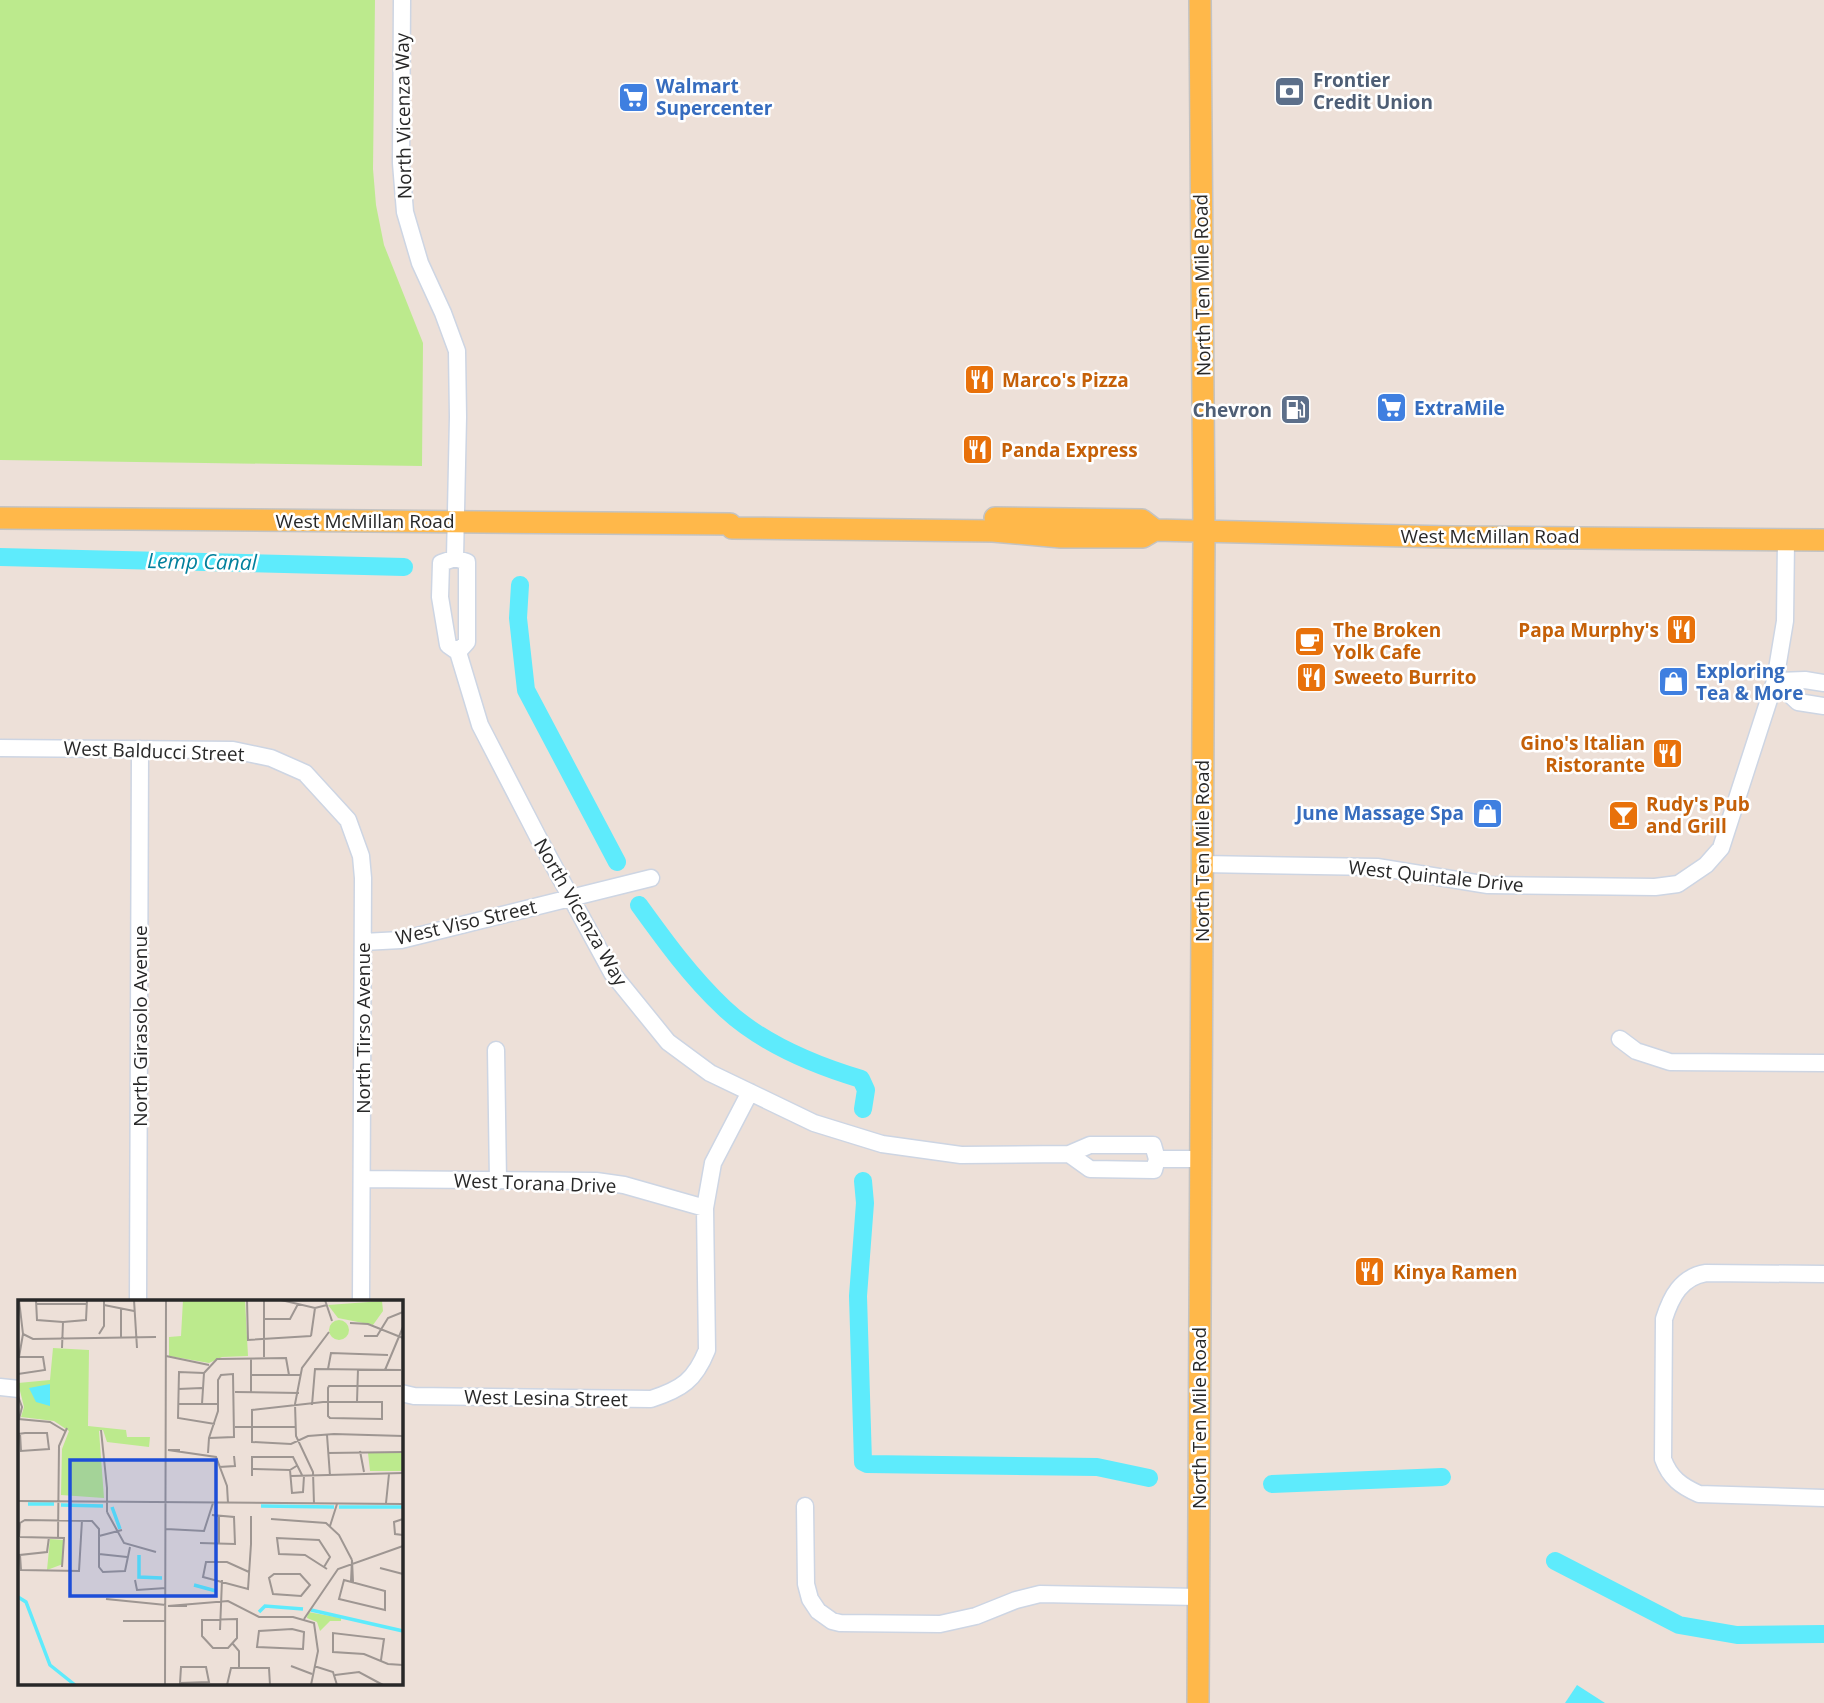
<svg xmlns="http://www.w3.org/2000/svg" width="1824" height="1703" font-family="'Open Sans',sans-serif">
<rect width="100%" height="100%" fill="#ede0d8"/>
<path fill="#bcea8d" d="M0,0H375L373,169L376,205L384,245L423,343L422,466L0,460Z"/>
<path fill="#5eebfc" d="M1577,1685L1605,1703H1565Z"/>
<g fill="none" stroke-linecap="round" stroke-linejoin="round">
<path stroke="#5eebfc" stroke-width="18" d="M0,557L404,567
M520,585L518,618L526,690L617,862
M639,905C665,941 691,977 724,1008C760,1042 814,1065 861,1079L866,1090L863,1109
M863,1181L865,1203L858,1296L863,1462L867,1464L1097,1467L1149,1478
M1272,1484L1442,1477
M1555,1561L1679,1625L1737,1635L1824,1634"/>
<defs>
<path id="minor" d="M402,0L401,163L405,212L420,263L443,313L457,351L458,417L455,558
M455,558L467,562V642L458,652L448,645L440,597L441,563Z
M458,652L480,725L539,839L612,973L668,1042L710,1073L814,1123L882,1144L961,1155L1069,1154
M1824,683L1805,680L1775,681L1798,702L1824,706
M0,748L233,750L271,758L305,773L348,820L361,856L363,878L361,1302
M1202,864L1377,867L1488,885L1655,887L1678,884L1706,865L1721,848L1775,681L1785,621L1786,540
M363,942L401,940L651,878
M1620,1039L1636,1051L1670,1062L1824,1063
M496,1050L498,1181
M1090,1145H1153L1157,1159L1154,1170L1090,1169L1069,1154Z
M1157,1159H1201
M362,1179L596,1181L624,1185L705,1208
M1824,1274L1706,1273C1681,1277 1671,1297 1664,1319L1663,1459C1670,1478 1681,1486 1699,1494L1824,1498
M138,1302L140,749
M0,1387L19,1389
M401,1393L414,1396L651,1399C682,1389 695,1380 707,1350L705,1208L713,1163L750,1092
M805,1506L806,1584L810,1599L818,1611L832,1621L840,1623L940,1624L976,1616L1016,1600L1040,1594L1199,1597"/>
<path id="major" d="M0,518L730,524L732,528L993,531L1061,537H1143L1155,530L1449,537L1824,540
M995,518L1142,520L1155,530
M1198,1703L1204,531L1200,0"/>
</defs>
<use href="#minor" stroke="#cdd5e3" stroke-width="19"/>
<use href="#major" stroke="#c3c3c3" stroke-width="24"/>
<use href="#minor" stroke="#fff" stroke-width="16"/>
<use href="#major" stroke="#ffb84a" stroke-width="21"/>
</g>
<defs>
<symbol id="bank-square" viewBox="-11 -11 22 22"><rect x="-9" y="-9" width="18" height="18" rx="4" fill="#5c6f8a" stroke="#fff"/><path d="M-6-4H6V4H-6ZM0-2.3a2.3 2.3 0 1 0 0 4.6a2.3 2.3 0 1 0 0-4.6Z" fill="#fff"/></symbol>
<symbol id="supermarket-square" viewBox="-11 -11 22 22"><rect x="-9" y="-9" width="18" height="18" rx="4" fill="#3f7fe0" stroke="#fff"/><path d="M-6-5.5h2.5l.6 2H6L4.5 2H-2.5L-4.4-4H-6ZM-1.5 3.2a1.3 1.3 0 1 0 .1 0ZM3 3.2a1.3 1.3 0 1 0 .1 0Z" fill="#fff"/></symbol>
<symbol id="restaurant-square" viewBox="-11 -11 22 22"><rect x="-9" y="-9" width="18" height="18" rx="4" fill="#e8710a" stroke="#fff"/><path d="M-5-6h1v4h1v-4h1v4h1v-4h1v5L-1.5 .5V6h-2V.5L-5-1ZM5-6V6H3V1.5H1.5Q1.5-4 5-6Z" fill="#fff"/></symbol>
<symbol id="fuel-square" viewBox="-11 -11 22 22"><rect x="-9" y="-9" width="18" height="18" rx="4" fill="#5c6f8a" stroke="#fff"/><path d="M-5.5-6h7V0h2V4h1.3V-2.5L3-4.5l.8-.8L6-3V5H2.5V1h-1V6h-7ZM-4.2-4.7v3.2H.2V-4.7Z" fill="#fff"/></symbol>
<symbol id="cafe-square" viewBox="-11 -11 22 22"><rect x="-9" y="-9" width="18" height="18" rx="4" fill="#e8710a" stroke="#fff"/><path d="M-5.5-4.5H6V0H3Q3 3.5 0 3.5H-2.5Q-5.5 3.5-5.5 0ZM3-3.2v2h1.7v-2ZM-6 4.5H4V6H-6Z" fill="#fff"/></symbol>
<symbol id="shop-square" viewBox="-11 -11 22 22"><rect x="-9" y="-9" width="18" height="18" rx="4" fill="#3f7fe0" stroke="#fff"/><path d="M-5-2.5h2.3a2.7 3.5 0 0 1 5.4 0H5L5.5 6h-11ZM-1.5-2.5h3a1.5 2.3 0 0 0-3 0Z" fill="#fff"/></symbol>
<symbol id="bar-square" viewBox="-11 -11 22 22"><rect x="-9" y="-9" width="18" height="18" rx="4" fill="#e8710a" stroke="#fff"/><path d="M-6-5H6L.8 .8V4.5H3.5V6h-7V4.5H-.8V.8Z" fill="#fff"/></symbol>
</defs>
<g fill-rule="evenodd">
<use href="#bank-square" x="1272" y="74" width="35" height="35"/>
<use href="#supermarket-square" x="616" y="80" width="35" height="35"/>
<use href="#restaurant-square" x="962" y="362" width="35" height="35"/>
<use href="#supermarket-square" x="1374" y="390" width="35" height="35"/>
<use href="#fuel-square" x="1278" y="392" width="35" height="35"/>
<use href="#restaurant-square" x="960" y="432" width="35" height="35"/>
<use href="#restaurant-square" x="1664" y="612" width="35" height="35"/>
<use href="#cafe-square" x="1292" y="624" width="35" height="35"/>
<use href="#restaurant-square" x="1294" y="660" width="35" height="35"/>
<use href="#shop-square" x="1656" y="664" width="35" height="35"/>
<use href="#restaurant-square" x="1650" y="736" width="35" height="35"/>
<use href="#shop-square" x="1470" y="796" width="35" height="35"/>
<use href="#bar-square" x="1606" y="798" width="35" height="35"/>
<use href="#restaurant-square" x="1352" y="1254" width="35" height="35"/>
</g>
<g text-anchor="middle" stroke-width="5" stroke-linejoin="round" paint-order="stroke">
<g font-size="19" font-weight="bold" fill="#4e5e75" stroke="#fff" text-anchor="start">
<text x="1313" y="87">Frontier<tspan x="1313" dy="22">Credit Union</tspan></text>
<text x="1272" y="417" text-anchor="end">Chevron</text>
</g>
<g font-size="19" font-weight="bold" fill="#366cbe" stroke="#fff" text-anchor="start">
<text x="656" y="93">Walmart<tspan x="656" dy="22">Supercenter</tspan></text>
<text x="1414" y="415">ExtraMile</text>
<text x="1696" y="678">Exploring<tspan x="1696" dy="22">Tea &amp; More</tspan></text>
<text x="1464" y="820" text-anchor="end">June Massage Spa</text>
</g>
<g font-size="19" fill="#282828" stroke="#fff">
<text transform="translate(403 116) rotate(-91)" y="7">North Vicenza Way</text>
<text transform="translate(1202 285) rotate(-91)" y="7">North Ten Mile Road</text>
<text x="365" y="528">West McMillan Road</text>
<text x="1490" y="543">West McMillan Road</text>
<text transform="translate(154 751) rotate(2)" y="7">West Balducci Street</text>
<text transform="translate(1202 851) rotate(-90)" y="7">North Ten Mile Road</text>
<text transform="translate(1436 876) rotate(6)" y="7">West Quintale Drive</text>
<text transform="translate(581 912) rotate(60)" y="7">North Vicenza Way</text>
<text transform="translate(466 922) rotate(-13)" y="7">West Viso Street</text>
<text transform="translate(140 1026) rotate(-90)" y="7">North Girasolo Avenue</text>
<text transform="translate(363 1028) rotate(-90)" y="7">North Tirso Avenue</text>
<text transform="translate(535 1183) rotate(2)" y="7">West Torana Drive</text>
<text transform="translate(546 1398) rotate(1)" y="7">West Lesina Street</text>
<text transform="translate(1199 1418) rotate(-90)" y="7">North Ten Mile Road</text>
</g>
<g font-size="19" font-weight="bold" fill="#c56008" stroke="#fff" text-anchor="start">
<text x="1002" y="387">Marco's Pizza</text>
<text x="1001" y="457">Panda Express</text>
<text x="1333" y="637">The Broken<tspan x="1333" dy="22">Yolk Cafe</tspan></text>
<text x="1659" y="637" text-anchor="end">Papa Murphy's</text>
<text x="1334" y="684">Sweeto Burrito</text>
<text x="1645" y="750" text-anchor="end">Gino's Italian<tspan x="1645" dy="22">Ristorante</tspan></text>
<text x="1646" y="811">Rudy's Pub<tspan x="1646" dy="22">and Grill</tspan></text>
<text x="1393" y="1279">Kinya Ramen</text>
</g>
<g font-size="21" font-style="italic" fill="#01809d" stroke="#fff">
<text transform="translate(202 562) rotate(1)" y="7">Lemp Canal</text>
</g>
</g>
<g transform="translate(18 1300)">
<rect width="385" height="385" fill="#ede0d8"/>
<path d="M165,0H227L230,56L204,57L191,63L151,56V37L163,36ZM364,1L365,11L355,25L320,18L310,5ZM311 30a10 10 0 1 1 20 0a10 10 0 1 1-20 0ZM35,48L71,50L70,126L108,130L109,137H132L131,147L89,142L85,130L81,131L86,198L43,195L44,149L51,131L36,121L3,117L6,107L0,83L32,80ZM350,153H385V171H352ZM32,239L45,240V264L29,270ZM290,312L323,318V321H312L302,331L299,322L289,318Z" fill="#bcea8d"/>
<path d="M32,84V106L18,102L11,88Z" fill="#5eebfc"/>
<path fill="none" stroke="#5eebfc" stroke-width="3.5" d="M10,204H36M43,205L85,206M243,206L316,207M94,207L102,229M321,207H385M121,255V277L144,278M176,285L198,291M0,297L8,302L32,365L57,385M293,310L385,331M241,312L247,306L285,309"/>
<path fill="none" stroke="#9e9692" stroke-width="2" d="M1,0L5,34M18,0L19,20L45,22L68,20L69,0M116,0L119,48M229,0L230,40L293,36M263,0L297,8L309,5M307,0L314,21M18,4H69M86,5L116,11M247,19H272L280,4M332,23L350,24L385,38M5,34L15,39L138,37M81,34L86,26V0M293,36L297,8M346,36H359L370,18L385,12M103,38V9M44,48L45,22M148,56L191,65M0,57H25L27,70L0,74M1,57L5,34M246,57V0M385,65V119M310,69L313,53L370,55M367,70L385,27M186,73L161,72L160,118L197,124M233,75H282M383,86H311L310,88V116L312,118L364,119V102H305L234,110V142L273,144L290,136L316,134L385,136M160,89L184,88M217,92L281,93M233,92V58M0,96L4,107L1,119M339,102L340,69M160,104H200M184,104L186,73L199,59L268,58L271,75M294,105L297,69L383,70M0,119L32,122L47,131M217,127H277M83,130L89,188V212V205M0,134L7,133H29L31,149L3,151L2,133M309,135L312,176M162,150H150L198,157L209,186L210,203M342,151L346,172M190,153L191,138L200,111V80L203,75L215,74L216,137L191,138M310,153L385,152M201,167L217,166L216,156M234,169L272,170L280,165M272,170L274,193L285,192L286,176M234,176V157H275L284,175M273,176L385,173M0,201L385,204M368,203L371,174M296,204L295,172L278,136L277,104L284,68L311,32M89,212L106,243L138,252M201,216V245M253,219L308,223L321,235L334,260M385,219L376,222L377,234L385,235M312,226L319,204M148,229L186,231L195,203M81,236L104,230M1,237L2,223L7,220L74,221L81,229V267L85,272L107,271L112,247M2,237L46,238L44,267M31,237L29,252L2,255L3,270L61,271L64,220M40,237L41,146L49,128M182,243L217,244L216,217L194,215L201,216M81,254L109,257M306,267L312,257L301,240L259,238L261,254L287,255L309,269M362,268L385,274M231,272L209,262H188L185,277L230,289L233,244V216M256,274H282L292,285L283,296L255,294L251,278ZM117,280L119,290L148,288M326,280L367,291V310L321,299ZM333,281L334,260L335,282M88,299L148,305M169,306H150L210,301L241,317H275L296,323L300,351L293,385M286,319L320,269L385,246M184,320L219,319V338L210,348H195L184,336ZM105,321H148M274,329L286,332L285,349L239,347L241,331ZM202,330L204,280M215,344L221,351V367M363,360L366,339L315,333V352L346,354L370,364L385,365M273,366L294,374M296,366L315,372L319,385M163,367H188L191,382L162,383ZM317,375L341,372L365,385M147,385L148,0M209,385L213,368H251L252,385"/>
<path fill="#1d4ed8" fill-opacity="0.15" stroke="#1d4ed8" stroke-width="3.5" d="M52,160H198V296H52Z"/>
<rect width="385" height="385" fill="none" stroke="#282828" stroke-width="3.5"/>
</g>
</svg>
